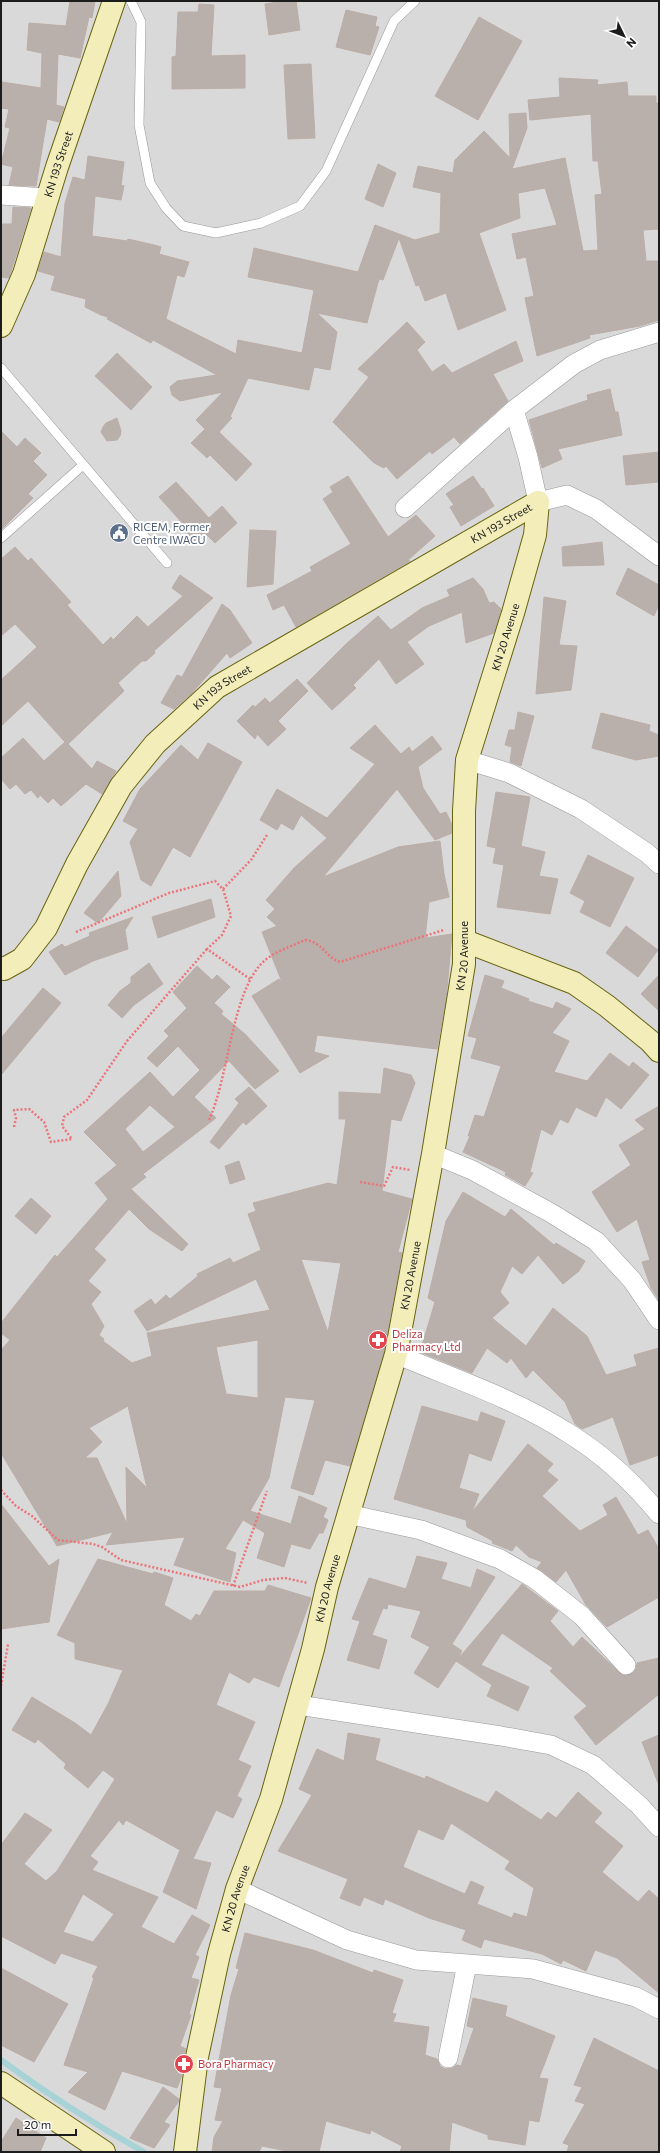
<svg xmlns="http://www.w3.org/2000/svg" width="660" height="2153" font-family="Commissioner,sans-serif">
<rect width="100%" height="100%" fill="#ece8e2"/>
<path fill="#dad9d9" d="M1,1H659V2152H1Z"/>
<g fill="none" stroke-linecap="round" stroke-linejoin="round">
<path stroke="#a7d2d6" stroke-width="6" d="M1,2060C47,2094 94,2124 144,2152"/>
</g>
<path fill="#b9b0ac" stroke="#bcada6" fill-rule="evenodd" d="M70,1H95L92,18L89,17L80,58L58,54L56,105L64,107L59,122L47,119L36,186L9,185L13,167L1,164L10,128L5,127L9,109L1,108L2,82L41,88L42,53L27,50L29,23L66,26Z
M284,1H296L300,30L269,35L265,4Z
M199,4L214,5L211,56L245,55V88L172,89V57L176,56L178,12H198Z
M346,10L377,17L375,26L379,27L370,55L336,47Z
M479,17L522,41L478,120L435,96Z
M311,64L315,138L288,139L284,65Z
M559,78L598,80L597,85L627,82L628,96H656V103H659V229L643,230L646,261H659V320L640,326L589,335L590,338L537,356L525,298L534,296L526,257L517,259L512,234L557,225L545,188L518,193L520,218L479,233L506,310L458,330L446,293L425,301L419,285L416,286L399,238L383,280L379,279L367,323L317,313L337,332L330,370L314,367L309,390L248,378L230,417L232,418L219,432L252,464L236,481L210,455L207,458L191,443L205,429L196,420L223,392L180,401L172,395L170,387L177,381L217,375L153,340L151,343L107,319L108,317L101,315L85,307L86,299L51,290L55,276L38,271L44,252L61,257L65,203L73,177L85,180L88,156L124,162L121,185L124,186L121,200L95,196L92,236L127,241L128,239L154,245L161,247L159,254L189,262L184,277L177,275L166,319L236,354L238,340L302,353L314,290L248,277L254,248L358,272L375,225L415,240L440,233L441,193L413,187L418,166L453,173L455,160L484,131L510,158L509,114L526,113L527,128L512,169L565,158L583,251L598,250L595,195L602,194L598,161H593L591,114L530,120L528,100L560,97Z
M378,164L396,173L383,207L365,199Z
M13,207L31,208L9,278L1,277V224H12Z
M407,322L425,342L417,350L432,372L444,364L452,373L516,341L523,361L493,374L508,401L460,444L454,437L432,454L430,451L397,479L386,466L384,468L374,463L333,422L369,377L358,369Z
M117,353L152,387L131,410L95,376Z
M610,389L615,412H618L622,435L558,449L562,459L542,468L529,420L588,400L587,395Z
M117,418L121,431L120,436L117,440L107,441L101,432L103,427L106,423Z
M1,431L17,447L25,438L41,453L33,461L47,475L28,494L33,498L1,530Z
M659,452V482L626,485L623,456Z
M348,476L388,537L416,515L435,536L408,560L410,561L296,627L284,605L273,610L267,595L312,571L310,567L351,544L323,499L333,492L330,487Z
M473,476L482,489L483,488L494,506L461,526L450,507L454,505L446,494Z
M176,482L209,518L222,506L237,523L215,543L207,535L197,544L182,528L185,526L159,497Z
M250,530L276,531L273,584L247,587Z
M602,542L604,565L563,566L562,547Z
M15,547L28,561L31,558L71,602L67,605L103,645L111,637L113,640L137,616L148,627L183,596L172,588L180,575L213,598L154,651L155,653L146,661H142L118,683L124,691L68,744L92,769L97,761L116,771L102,794L86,784L61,806L53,798L48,803L40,795L38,798L31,790L25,794L16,784L10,789L1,779V758L23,738L44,761L65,742L28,701L1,726V680L37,647L15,624L1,636V559Z
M628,568L659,585V604L654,616L616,594Z
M473,578L483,589L489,603L494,602L501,609L494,633L466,643L462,612L429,626L407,642L424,664L396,684L379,659L353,685L356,688L332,710L307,683L346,644L378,616L391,630L422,608L450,596L447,590Z
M544,597L566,601L559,645L577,646L571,690L536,694Z
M222,604L230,610L252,643L230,658L227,653L192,693L174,709L161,703L177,675L182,677Z
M297,679L308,691L278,721L286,729L268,746L257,734L255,739L237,721L253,705L255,707L265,698L270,703Z
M518,712L534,716L521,766L510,762L512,747L505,745L509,730H515Z
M601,713L650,725L649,731L659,735V756L636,760L592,748Z
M375,725L401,754L409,747L412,752L432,736L442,749L418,767L423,788L440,814L446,812L452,825V833L435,840L397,789L323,877L398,847L440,841L444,874L449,897L429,902L425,938L452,934L446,999L437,1049L317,1035L314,1052L329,1056L300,1073L252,996L279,979L282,982L262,932L277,926L267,917L275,909L266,900L294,868L327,838L301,815L293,830L281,823L277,830L260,820L277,789L327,818L375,764L350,748Z
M208,743L242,762L190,857L173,847L151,886L141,880L130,842L138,829L123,821L140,789L181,745L198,760Z
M496,792L530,797L521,846L545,852L539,876L558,879L550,914L497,907L504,865L493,863L496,848L487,846Z
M588,855L634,878L610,927L580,912L585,901L570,893Z
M118,871L121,896L98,923L84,913Z
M211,899L215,917L158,938L152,917Z
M133,917L125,930L128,949L93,961L65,975L49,952L62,944L65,947L90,936L89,933Z
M626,926L658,950L638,977L606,953Z
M149,963L163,984L134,1005L122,1018L108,1005L120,991L131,983V977Z
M197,966L212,980L217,975L230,987L214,1003L223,1011L221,1014L245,1034L279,1071L255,1089L229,1061L194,1097L216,1118L143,1174L146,1177L131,1189L188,1244L182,1251L149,1229L129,1209L94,1249L106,1260L88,1281L101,1292L91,1304L104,1326L99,1335L104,1339L103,1341L132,1363L152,1356L147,1333L270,1310L256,1279L147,1331L134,1311L151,1299L155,1305L166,1295L170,1299L198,1276L197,1274L230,1258L233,1263L261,1250L248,1214L256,1211L253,1203L328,1183L337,1185L346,1119H339V1092L381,1094L384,1068L411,1075L415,1083L401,1121L391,1119L382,1191L412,1199L398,1252L402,1253L384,1351L350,1466L325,1460L313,1495L291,1488L315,1400L285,1397L269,1478L250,1511L291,1524L299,1496L327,1508L323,1517L328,1520L323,1533H319L310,1549L291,1544L284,1567L257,1558L265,1533L243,1520L225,1549L236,1553L230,1582L174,1565L185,1537L106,1545L113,1532L57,1546L1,1453V1350L10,1340L1,1333V1323L55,1255L57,1257L108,1199L95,1183L117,1165L84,1132L150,1072L173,1097L200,1070L178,1046L157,1067L147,1058L169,1036L164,1031L187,1008L173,992ZM150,1105L175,1127L143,1152L125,1129ZM301,1259L341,1263L328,1332L316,1300ZM258,1340V1398L226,1394L216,1347ZM128,1406L147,1488L126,1467L127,1524L97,1458H85L102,1442L89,1428Z
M485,975L504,981L501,988L529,999L528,1001L553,1009L556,1002L571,1009L552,1033L569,1041L554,1072L587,1081L610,1053L629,1067L633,1062L649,1075L621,1109L606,1097L596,1117L576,1107L568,1123L560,1119L552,1135L541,1129L530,1172L533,1173L525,1186L505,1175L506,1172L463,1152L470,1136H468L475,1115L484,1117L501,1066L471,1058L477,1038L468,1036Z
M659,975V1011L641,994Z
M43,988L61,1003L1,1075V1038Z
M249,1087L267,1106L246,1125L243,1122L219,1149L210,1142L239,1103L235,1099Z
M659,1106V1300L651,1288L642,1262L650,1260L637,1219L617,1232L592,1192L631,1165L619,1145L645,1129L635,1120Z
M239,1161L245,1179L230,1184L225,1166Z
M463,1192L505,1217L511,1209L554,1245L556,1243L585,1261L579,1271L563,1284L538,1255L522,1274L512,1266L500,1292L509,1303L492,1318L526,1346L553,1308L587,1336L606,1375L637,1366L634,1355L659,1348V1455L630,1465L613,1417L582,1429L575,1424L565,1402L533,1370L526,1378L511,1358L507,1363L487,1348L472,1373L420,1352L435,1302L428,1298L446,1221Z
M31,1198L51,1216L36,1234L15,1216Z
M422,1406L478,1422L481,1412L505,1421L491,1461L469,1453L459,1488L479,1494L472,1512L528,1444L553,1464L547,1471L558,1480L542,1496L580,1531L608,1515L603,1505L616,1497L638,1535L648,1530L659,1549V1597L607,1627L586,1605L566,1570L556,1582L537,1568L542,1562L529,1557L516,1545L512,1551L492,1543L493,1541L467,1527L466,1520L394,1499Z
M1,1504L49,1566L59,1559L49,1622L1,1629Z
M417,1556L447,1563L441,1579L471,1588L477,1569L495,1577L452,1644L462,1651L458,1659L522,1584L558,1611L550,1621L573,1647L582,1637L622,1675L633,1673L636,1669L637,1663L659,1658V1694L596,1745L574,1717L587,1706L550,1671L553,1668L502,1633L481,1665L529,1687L518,1711L487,1696L492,1685L456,1661L438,1688L414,1673L430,1647L411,1637L421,1611L388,1604L387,1609L383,1608L372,1635L387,1640L379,1669L347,1660L360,1621L352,1619L369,1578L406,1589Z
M98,1559L153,1574L154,1572L173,1578L164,1605L191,1621L196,1614L200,1616L214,1591H265L268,1585L311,1598L279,1687L254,1677L249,1683L229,1672L216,1705L255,1722L238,1760L251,1766L237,1796L242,1799L233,1818L216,1810L193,1859L211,1863L196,1909L163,1892L180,1850L126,1820L123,1825L119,1820L90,1856L98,1862L92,1870L158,1897L141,1927L174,1944L192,1915L210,1925L195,1955L199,1957L191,1978L199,1980L189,2014L191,2015L180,2046L186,2049L177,2073L182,2075L177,2088L122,2071L105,2110L68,2092L88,2072L64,2065L94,1978L92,1977L98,1966L61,1953L55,1964L1,1936V1845L25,1813L52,1830L24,1864L46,1881L57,1871L115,1779L103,1770L88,1788L64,1768L66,1764L38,1739L35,1743L12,1730L32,1697L75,1723L91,1735L108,1704L123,1670L75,1659V1643L57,1635ZM83,1894L114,1914L93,1942L63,1932Z
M348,1733L380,1739L375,1760L425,1779L426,1776L488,1803L496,1791L541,1820L548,1812L556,1818L578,1792L602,1813L594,1822L623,1846L602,1872L638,1902L649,1890L659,1899V1993L617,1958L595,1950L586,1971L563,1960L561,1964L542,1954L484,1939L481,1948L462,1940L466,1930L429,1918L385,1899L383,1905L364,1897L360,1906L340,1898L348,1879L278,1851L312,1795L299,1789L317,1749L344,1761ZM451,1823L510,1861L505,1869L534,1888L527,1917L514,1913L512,1918L477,1904L484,1887L471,1881L465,1894L403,1867L418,1829L443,1840Z
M659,1735V1783H658L642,1742Z
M245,1933L313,1950L373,1973L374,1970L403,1980L392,2013L396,2014L393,2022L429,2027L425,2055L437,2059L440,2066L445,2069L452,2068L457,2065L461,2066L474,2028L467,2026L473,1998L507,2006L505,2016L555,2036L539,2078L548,2079L539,2122L529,2120L525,2145L488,2139V2135L452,2122L449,2152H400L402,2146L371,2130L370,2134L326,2121L319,2152H291L262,2146L259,2152H212L214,2137L223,2121L215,2120L222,2088L214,2087L231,1995L239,1969L236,1968Z
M1,1968L68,2004L34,2062L1,2045Z
M594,2038L659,2071V2152H567L569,2145L563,2143L585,2104L575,2101L582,2087L574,2085Z
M163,2087L179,2099V2101L164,2122L170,2125L154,2148L130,2138Z
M16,2118L46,2138L40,2152H1V2142Z"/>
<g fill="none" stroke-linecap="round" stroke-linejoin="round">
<defs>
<path id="lane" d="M131,1L141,22L139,125L150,183L166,208L183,226L216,233L261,223L300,206L326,171L394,21L415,1
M1,368L167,563
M1,538L83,465"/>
<path id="street" d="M1,195L47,198
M514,410L528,457L538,502L567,495L596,509L659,556
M405,508L514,410L574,364L600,350L659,332
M467,760L509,773L581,809L647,853L659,864
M433,1154L472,1170L551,1213L596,1241L632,1280L659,1320
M396,1354C452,1378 513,1398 565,1431C600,1452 633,1482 659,1514
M348,1514L421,1530L500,1559L535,1579L582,1616L626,1665
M298,1705L501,1736L551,1745L593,1765L639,1805L659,1827
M237,1889L347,1940L416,1960L533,1969L636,1997L659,2009
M448,2058L467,1964"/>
<g id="secondary">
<path id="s1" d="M1,326L24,274L57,167L114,1"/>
<path d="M465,941L574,983L607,1006L650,1041L659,1051"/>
<path id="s2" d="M1,968L4,969L22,959L46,928L77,864L121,786L155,744L217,687L538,502"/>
<path d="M1,2083L104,2152"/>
<path id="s3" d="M185,2152L197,2057L219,1954L237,1889L271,1799L313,1649L327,1587L396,1354L433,1154L464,964V811L467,760L513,613L535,535L538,502"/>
</g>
</defs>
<use href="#lane" stroke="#999" stroke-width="10"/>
<use href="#street" stroke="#999" stroke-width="20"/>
<use href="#secondary" stroke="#67640f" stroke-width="24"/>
<path stroke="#ec7479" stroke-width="2.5" stroke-dasharray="2 2" stroke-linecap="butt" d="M223,889L251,860L267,835
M76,932L169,893L215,881L223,889L231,916L222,935L207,949L250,979
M209,1120C229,1077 231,995 262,963C273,952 290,947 305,940C323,942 325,957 340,962L444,930
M14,1127L16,1118L14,1110L29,1109L44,1122L51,1142L72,1139L62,1126L64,1117L87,1100L127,1041L207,949
M360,1182L384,1186L393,1167L410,1170
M1,1490L16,1506L32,1516L58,1540L93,1544L102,1547L121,1560L240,1587L263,1580L285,1578L308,1583
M233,1586L267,1491
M1,1686L8,1644"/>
<use href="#lane" stroke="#fff" stroke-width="9"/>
<use href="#street" stroke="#fff" stroke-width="19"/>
<use href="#secondary" stroke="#f3edba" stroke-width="22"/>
</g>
<defs>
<symbol id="civic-disc" viewBox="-11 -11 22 22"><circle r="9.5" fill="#5c6f8a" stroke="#fff"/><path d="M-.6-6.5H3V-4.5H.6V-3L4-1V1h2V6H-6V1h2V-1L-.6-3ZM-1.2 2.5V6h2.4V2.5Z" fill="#fff"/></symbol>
<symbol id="pharmacy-disc" viewBox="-11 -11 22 22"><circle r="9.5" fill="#e0444e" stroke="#fff"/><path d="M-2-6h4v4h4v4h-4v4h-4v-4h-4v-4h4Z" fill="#fff"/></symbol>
</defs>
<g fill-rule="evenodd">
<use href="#civic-disc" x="108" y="522" width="22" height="22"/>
<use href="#pharmacy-disc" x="367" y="1329" width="22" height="22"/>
<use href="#pharmacy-disc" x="173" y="2053" width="22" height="22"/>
</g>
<g text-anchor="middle" stroke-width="4" stroke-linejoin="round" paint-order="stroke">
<g font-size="11" fill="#1c1c1c" stroke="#fff">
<text dy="4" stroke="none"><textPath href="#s1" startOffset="172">KN 193 Street</textPath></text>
<text dy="4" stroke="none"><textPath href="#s2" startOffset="690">KN 193 Street</textPath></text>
<text dy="4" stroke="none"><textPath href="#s3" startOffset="1556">KN 20 Avenue</textPath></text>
<text dy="4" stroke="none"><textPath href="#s2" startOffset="366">KN 193 Street</textPath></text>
<text dy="4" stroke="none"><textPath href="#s3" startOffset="1231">KN 20 Avenue</textPath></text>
<text dy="4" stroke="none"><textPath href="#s3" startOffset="907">KN 20 Avenue</textPath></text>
<text dy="4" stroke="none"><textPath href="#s3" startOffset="583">KN 20 Avenue</textPath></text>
<text dy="4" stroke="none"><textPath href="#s3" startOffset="259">KN 20 Avenue</textPath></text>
</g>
<g font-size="11" fill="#4e5e75" stroke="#fff" text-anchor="start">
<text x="133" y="531">RICEM, Former<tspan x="133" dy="13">Centre IWACU</tspan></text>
</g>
<g font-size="11" fill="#be3a42" stroke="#fff" text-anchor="start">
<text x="392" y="1338">Deliza<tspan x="392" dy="13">Pharmacy Ltd</tspan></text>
<text x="198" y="2068">Bora Pharmacy</text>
</g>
</g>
<rect width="660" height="2153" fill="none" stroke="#1c1c1c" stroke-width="4"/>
<g transform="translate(624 36) rotate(133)" stroke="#ffffff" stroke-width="3" paint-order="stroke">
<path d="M0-3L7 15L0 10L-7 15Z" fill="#1c1c1c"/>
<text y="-6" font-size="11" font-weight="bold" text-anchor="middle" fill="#1c1c1c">N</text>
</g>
<path d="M18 2129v6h58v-6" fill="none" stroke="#1c1c1c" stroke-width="2"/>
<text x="24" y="2129" font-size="12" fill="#1c1c1c" stroke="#ffffff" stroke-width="3" paint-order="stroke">20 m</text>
</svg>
